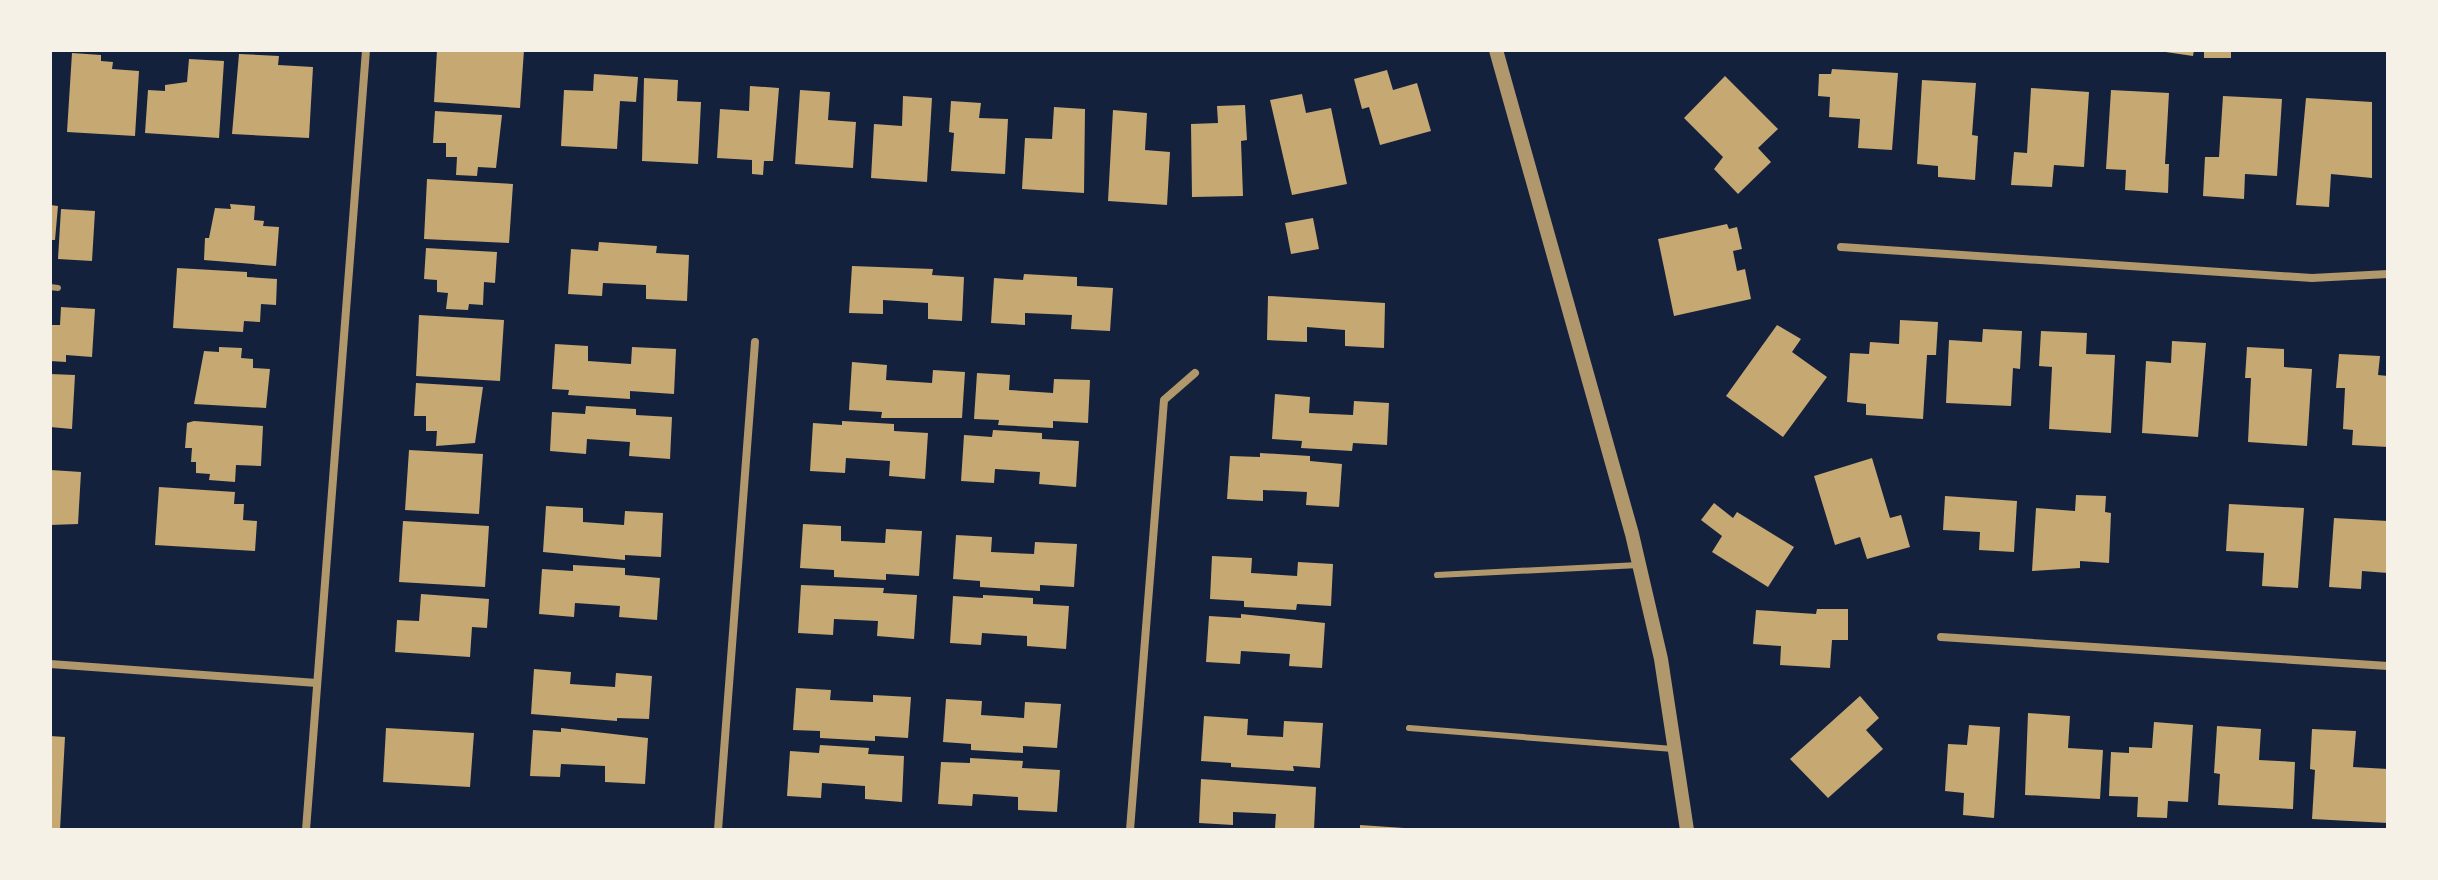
<svg xmlns="http://www.w3.org/2000/svg" width="2438" height="880" font-family="Jost,sans-serif">
<rect width="100%" height="100%" fill="#14213d"/>
<path fill="#c6a872" d="M437,50H524L520,108L434,102Z
M2152,50H2194L2193,56Z
M2204,50H2231V58H2204Z
M72,53L101,55V61L113,62L112,69L139,71L135,136L67,132Z
M239,54L279,56L278,65L313,67L309,138L232,134Z
M189,59L224,61L219,138L145,133L148,90L165,91V85L187,82Z
M1832,69L1898,73L1892,150L1858,148L1860,119L1829,117L1830,97L1818,96L1819,74H1831Z
M1387,70L1393,90L1417,83L1431,131L1380,145L1369,107L1362,109L1354,79Z
M594,74L638,77L636,102L620,101L617,149L561,146L564,90L593,91Z
M1725,76L1778,129L1758,148L1771,162L1738,194L1714,169L1723,157L1684,118Z
M644,78L678,80L677,101L701,102L698,164L642,161Z
M1922,80L1976,83L1972,135L1978,136L1975,180L1938,177V166L1917,164Z
M750,86L779,88L773,161H764L763,175L752,174V160L717,158L720,109L749,111Z
M2031,88L2089,92L2084,167L2054,165L2052,187L2011,185L2014,152L2027,153Z
M800,90L830,92L828,120L856,122L853,168L795,164Z
M2111,90L2169,93L2165,164H2169L2168,193L2125,190L2126,170L2106,169Z
M1302,94L1306,113L1331,108L1347,184L1292,195L1270,100Z
M903,96L932,98L927,182L871,178L874,124L902,126Z
M2223,96L2282,99L2277,176L2245,174L2244,199L2203,196L2205,157H2219Z
M2306,98L2372,102V178L2331,174L2329,207L2296,205Z
M951,101L981,103L979,118L1008,119L1005,174L951,171L954,133L949,132Z
M1245,105L1247,140L1241,141L1243,196L1192,197L1191,124L1218,123L1217,106Z
M1054,107L1085,109L1084,193L1022,189L1025,138L1052,139Z
M1113,110L1147,113L1145,150L1170,152L1167,205L1108,201Z
M435,111L502,115L496,168L478,167L477,176L456,175L457,157H446V143H433Z
M427,179L513,184L509,243L424,239Z
M230,204L255,206L254,220L264,221L263,226L279,227L276,266L204,260L205,238H209L215,208L231,209Z
M50,205L58,206L55,240H50Z
M61,209L95,211L92,261L58,259Z
M1313,218L1319,249L1291,254L1285,223Z
M1727,224L1729,229L1737,227L1742,249L1733,251L1737,271L1745,269L1751,299L1674,316L1658,239Z
M599,242L657,246L656,253L689,255L687,301L646,299V285L603,283L602,296L568,294L571,249L598,251Z
M426,248L497,252L495,283L484,282L483,305L469,304L468,310L446,309L448,293L437,292V280L424,279Z
M852,266L933,269L932,275L964,277L962,321L928,319V303L883,300V314L849,313Z
M177,268L247,272V277L277,279L276,305L261,304L260,322L244,321L243,332L173,328Z
M1024,274L1077,277V286L1113,288L1110,331L1071,329L1072,315L1025,313V325L991,323L994,278L1023,280Z
M1268,296L1385,303L1384,348L1345,346V330L1307,327V342L1267,340Z
M61,307L95,309L92,357L66,355V362L50,361V325H60Z
M419,315L504,320L500,381L416,376Z
M1900,320L1938,322L1936,355H1927L1923,419L1866,415V404L1847,402L1850,353L1869,354L1870,342L1899,344Z
M1777,325L1801,339L1792,352L1827,377L1783,437L1726,396Z
M1983,329L2022,331L2020,369L2013,368L2011,406L1946,403L1949,340L1982,342Z
M2041,331L2087,333L2086,354L2115,355L2111,433L2049,429L2052,367L2039,366Z
M2172,341L2206,343L2198,437L2142,433L2146,361L2171,363Z
M555,344L588,346V361L631,364L632,347L676,349L674,394L630,391V399L568,395L569,390L552,389Z
M219,347L242,348L241,358L253,359V368L270,369L266,408L194,404L204,351L219,352Z
M2247,347L2284,349V367L2312,369L2307,446L2248,442L2251,378H2245Z
M2339,354L2380,356L2378,375L2388,376V447L2352,445L2353,430L2343,429L2345,388H2336Z
M852,362L887,365L886,380L932,383L933,370L965,372L962,418H881L882,412L849,410Z
M977,373L1010,375L1009,390L1053,393L1054,379L1090,380L1088,423L1053,421V428L998,425L999,420L974,419Z
M50,374L75,375L72,429L50,427Z
M416,383L483,387L475,443L436,446L437,431H426V416H414Z
M1275,394L1310,397L1309,413L1353,415L1354,401L1389,403L1387,445L1353,443L1352,451L1301,448L1302,441L1272,439Z
M586,406L636,409V415L672,417L670,459L629,456L630,442L587,439L586,454L550,451L552,412L585,414Z
M194,421L263,426L261,466L236,465L235,482L209,480L210,474L196,473V462H191L192,448H185L187,423Z
M842,421L894,424V431L928,433L925,479L889,476L890,461L846,458L845,473L810,471L813,423L842,425Z
M993,430L1042,433V439L1079,441L1076,487L1039,484L1040,472L995,469L994,483L961,481L964,435L992,437Z
M409,450L483,454L479,514L405,510Z
M1260,453L1310,456V461L1342,464L1339,507L1306,505L1307,492L1263,490V501L1227,499L1230,456L1260,457Z
M1872,458L1890,518L1901,515L1910,547L1867,559L1860,537L1835,545L1814,476Z
M51,470L81,472L78,524L50,525Z
M159,487L235,492L234,504H244L243,520L257,521L255,551L155,545Z
M2076,495L2106,496L2105,512L2111,513L2109,563L2080,561V568L2032,571L2036,508L2075,511Z
M1945,496L2017,501L2014,552L1979,550L1980,532L1943,530Z
M1714,503L1733,518L1737,512L1794,547L1768,587L1712,552L1722,536L1701,520Z
M2229,504L2304,508L2298,588L2262,586L2264,553L2226,551Z
M546,506L583,508V522L624,525L625,511L663,513L661,557L625,555V560L543,552Z
M2334,518L2388,521V573L2362,571L2361,589L2329,587Z
M403,521L489,526L485,587L399,582Z
M803,524L841,526V541L885,543L886,529L922,531L919,576L886,574V580L834,577V570L800,568Z
M956,535L992,537L991,552L1034,554L1035,542L1077,544L1074,587L1040,585V591L980,587V581L953,579Z
M1212,556L1252,558L1251,573L1297,576L1298,562L1333,564L1331,606L1297,604L1296,610L1244,607V601L1210,599Z
M573,565L625,568V575L660,578L657,620L619,617L620,606L575,603L574,617L539,614L542,569L573,571Z
M801,585L884,588L883,593L917,595L914,639L877,636L878,621L834,619L833,635L798,633Z
M421,594L489,599L487,628L472,627L470,657L395,652L397,620L419,621Z
M983,595L1033,598V604L1069,606L1066,649L1027,646V636L982,633L981,645L950,643L953,596L983,598Z
M1817,609H1848V640H1832L1830,668L1780,665L1781,646L1753,644L1756,610L1816,614Z
M1241,614L1325,623L1322,668L1289,666L1290,654L1241,651L1240,664L1206,662L1209,616L1241,618Z
M534,669L571,672L570,684L615,687L616,673L652,676L649,719L617,718V721L531,714Z
M796,688L831,690L830,700L873,702V695L911,697L908,738L875,736V741L820,738V731L793,730Z
M1860,696L1879,718L1866,730L1883,749L1828,798L1790,759Z
M946,699L982,701L981,715L1024,718L1025,702L1061,704L1057,748L1023,746V753L971,750V744L943,742Z
M2028,713L2070,716L2068,748L2103,750L2100,799L2025,795Z
M1204,716L1248,719L1247,735L1283,737L1284,721L1323,723L1320,768L1293,766L1294,771L1231,767V763L1201,761Z
M2154,722L2193,725L2188,802L2168,801L2167,818L2137,817L2138,797L2109,796L2111,752L2129,753V747L2152,748Z
M1969,725L2000,727L1994,818L1963,815L1964,793L1945,791L1948,744L1967,745Z
M2217,726L2261,729L2259,760L2295,762L2293,809L2218,805L2220,774L2214,773Z
M386,728L474,733L470,787L383,782Z
M561,728L648,738L645,784L605,782V766L561,764L560,777L530,776L533,730L561,732Z
M2312,729L2356,731L2353,767L2388,769V823L2312,819L2315,770L2310,769Z
M50,736L65,737L60,830H50Z
M820,745L869,748L868,754L904,756L902,802L865,799V786L822,783L821,798L787,796L790,751L819,753Z
M970,758L1023,761L1022,768L1060,770L1057,812L1018,810V797L973,794L972,806L938,804L941,762L970,763Z
M1201,779L1316,787L1314,830L1275,828L1276,814L1233,812V825L1199,823Z
M1360,825L1404,828V830H1360Z"/>
<g fill="none" stroke-linecap="round" stroke-linejoin="round">
<path stroke="#b1986c" stroke-width="6" d="M50,287L58,288
M1437,575L1639,565
M1409,728L1673,749"/>
<path stroke="#b1986c" stroke-width="8" d="M1841,247L2312,278L2388,274
M1941,637L2388,666
M50,664L317,683
M306,830L366,50
M718,830L755,342
M1130,830L1164,400L1195,373"/>
<path stroke="#b1986c" stroke-width="14" d="M1496,50L1632,534L1661,659L1687,830"/>
</g>
<rect width="2438" height="880" fill="none" stroke="#f6f1e7" stroke-width="104"/>
</svg>
